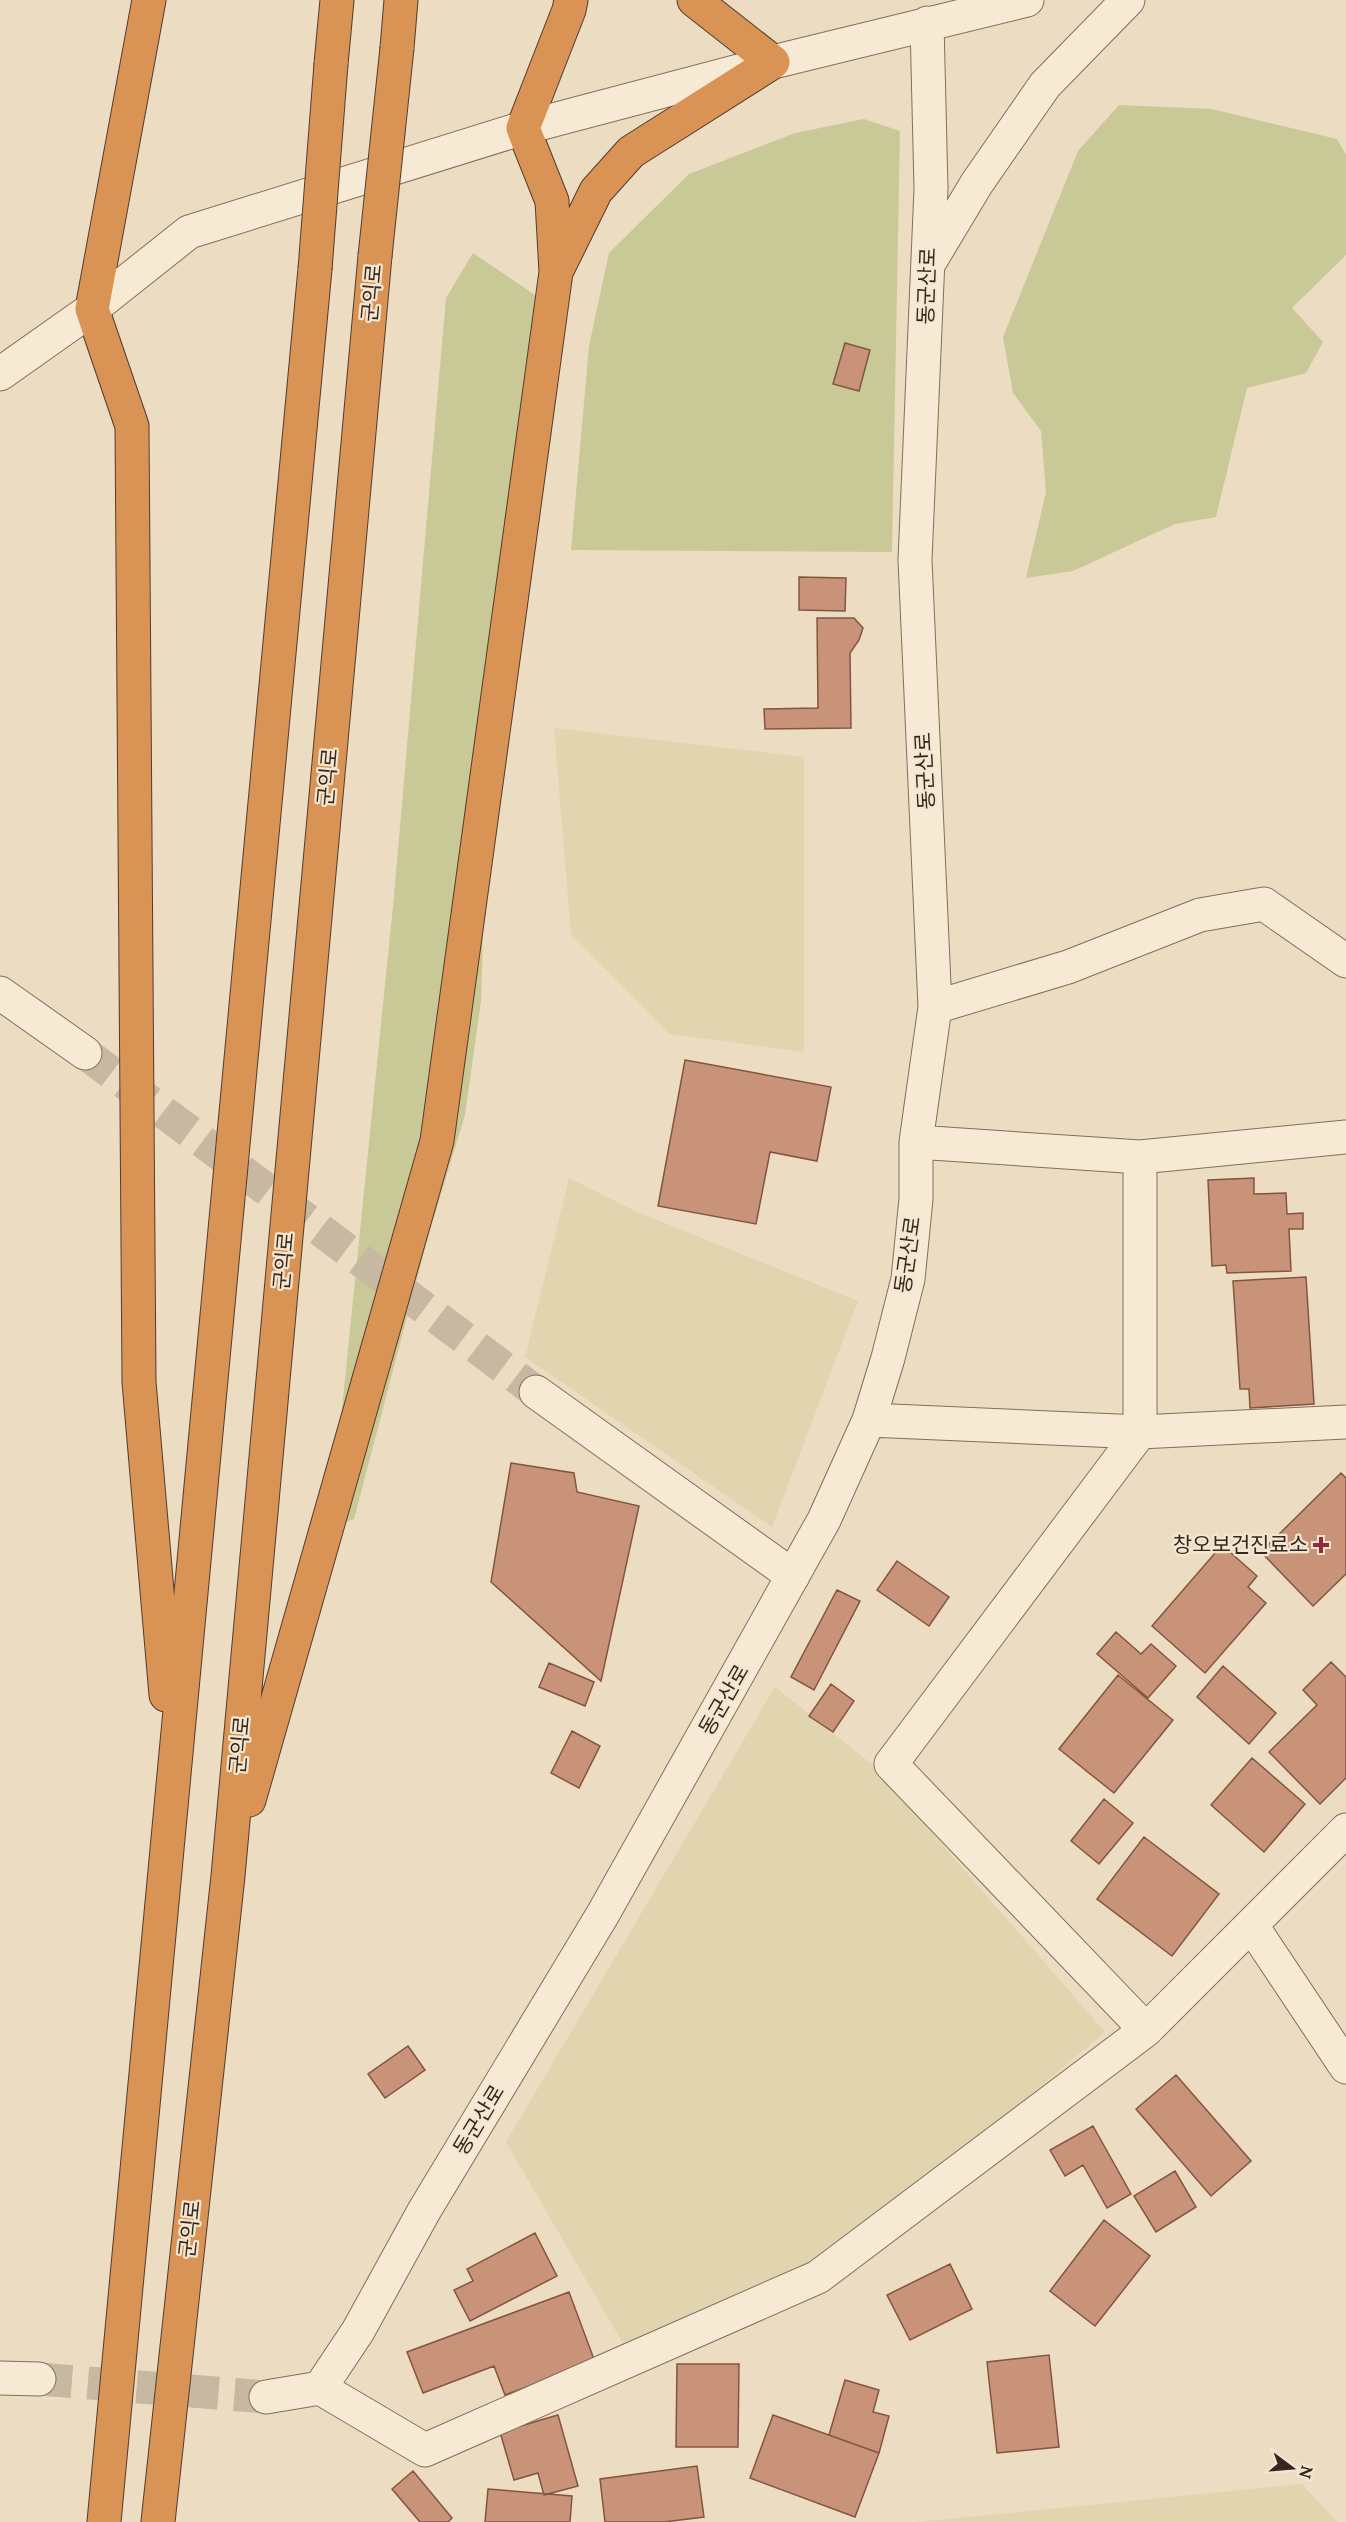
<svg xmlns="http://www.w3.org/2000/svg" width="1346" height="2522" font-family="Lora,'Noto Sans KR',serif">
<rect width="100%" height="100%" fill="#ecdcc2"/>
<path fill="#e1d5af" d="M554,728L804,757V1052L670,1034L571,934Z
M569,1178L635,1211L858,1301L772,1527L525,1357Z
M775,1687L873,1765L1105,2032L825,2267L628,2352L506,2142Z
M1302,2484L1337,2522H916Z"/>
<path fill="#c8c996" d="M1119,105L1212,109L1337,139L1346,155V255L1292,308L1323,342L1306,373L1247,388L1216,517L1175,524L1073,571L1026,578L1046,492L1041,431L1013,393L1003,337L1078,151Z
M864,119L900,131L892,552L571,550L589,346L609,253L689,174L795,133Z
M473,253L535,295L540,362L489,731L481,1001L465,1115L428,1237L354,1519L330,1527L394,896L446,298Z"/>
<path fill="#c99379" stroke="#835541" stroke-width="1.5" d="M845,343L870,350L859,391L833,384Z
M799,577L846,578L845,611L799,610Z
M817,618H854L863,628L859,640L850,653L851,728L765,729L764,709L818,708Z
M685,1060L831,1087L817,1161L770,1152L756,1224L658,1206Z
M1254,1178V1194L1286,1193L1287,1214L1303,1213V1229H1289L1291,1271L1227,1273L1226,1265L1212,1266L1208,1180Z
M1306,1277L1314,1404L1250,1408L1249,1389H1240L1233,1281Z
M511,1463L574,1473L577,1492L639,1506L601,1681L491,1582Z
M1341,1473L1346,1478V1574L1313,1606L1261,1552Z
M1222,1545L1257,1576L1248,1587L1266,1603L1205,1673L1152,1626Z
M897,1561L949,1597L929,1626L877,1590Z
M837,1590L860,1601L814,1690L791,1677Z
M1116,1632L1141,1654L1151,1644L1176,1666L1148,1698L1097,1654Z
M1331,1662L1346,1677V1778L1320,1804L1269,1752L1317,1705L1303,1690Z
M549,1663L594,1682L585,1706L539,1687Z
M1223,1666L1276,1713L1249,1744L1197,1697Z
M1118,1675L1173,1720L1114,1793L1059,1749Z
M831,1684L854,1701L833,1732L809,1716Z
M572,1731L600,1746L579,1788L551,1773Z
M1252,1758L1305,1804L1264,1852L1211,1805Z
M1104,1799L1133,1823L1099,1864L1071,1841Z
M1144,1837L1219,1894L1172,1956L1097,1899Z
M408,2046L425,2070L385,2098L368,2074Z
M1176,2075L1251,2161L1211,2196L1136,2109Z
M1093,2126L1131,2194L1107,2208L1083,2165L1065,2176L1050,2150Z
M1175,2171L1196,2207L1156,2232L1134,2196Z
M1104,2220L1150,2256L1095,2326L1050,2291Z
M535,2233L557,2276L470,2321L454,2290L473,2281L467,2269Z
M950,2264L972,2309L910,2340L887,2295Z
M569,2292L595,2362L505,2395L494,2366L423,2393L407,2352Z
M1049,2355L1059,2447L997,2453L987,2362Z
M677,2364H739L738,2447H676Z
M845,2380L879,2390L873,2412L889,2416L879,2453L829,2435Z
M558,2415L578,2486L544,2495L538,2473L514,2480L500,2432Z
M773,2415L879,2453L855,2517L750,2478Z
M697,2466L704,2517L664,2522H605L600,2479Z
M413,2471L452,2518L448,2522H420L392,2489Z
M488,2489L572,2496L570,2522H485Z"/>
<g fill="none" stroke-linecap="round" stroke-linejoin="round">
<path stroke="#c7b8a1" stroke-width="33" stroke-dasharray="33 16" stroke-linecap="butt" d="M85,1053L536,1392
M39,2379L266,2397"/>
<defs>
<path id="minor" d="M929,263L977,183L1045,85L1128,0
M0,374L92,309L189,232L523,128L773,62L1027,0
M0,993L85,1053
M935,1007L1068,967L1200,915L1264,904L1346,961
M916,1142L1140,1157L1346,1137
M1140,1157V1432L891,1764L1146,2030
M536,1392L793,1576
M869,1420L1140,1432L1346,1422
M1252,1926L1346,2067
M0,2378L39,2379
M320,2388L425,2450L818,2277L1146,2030L1346,1830
M266,2397L320,2388L358,2331L424,2211L603,1914L824,1520L869,1420L888,1358L908,1279L916,1199V1142L935,1007L915,560L931,189L927,23"/>
<path id="highway" d="M149,0L92,309L132,426L139,1382L166,1695
M397,48L401,0
M331,64L337,0
M557,270L596,191L631,152L773,62L694,0
M249,1800L437,1141L556,272L552,201L523,128L569,10L571,0
M104,2522L315,269
M158,2522L228,1876L375,256"/>
</defs>
<use href="#minor" stroke="#856d5a" stroke-width="35"/>
<use href="#highway" stroke="#533c2e" stroke-width="35"/>
<use href="#minor" stroke="#f7ead4" stroke-width="33"/>
<use href="#highway" stroke="#d99355" stroke-width="33"/>
<defs>
<path id="highway-bridge" d="M375,256L397,48
M315,269L331,64"/>
</defs>
<use href="#highway-bridge" stroke="#533c2e" stroke-width="35" stroke-linecap="butt"/>
<use href="#highway-bridge" stroke="#d99355" stroke-width="33"/>
</g>
<path fill="#912c36" stroke="#f4e7d1" stroke-width="2" d="M1318 1536h6v6h6v6h-6v6h-6v-6h-6v-6h6z"/>
<g text-anchor="middle" stroke-width="4.5" stroke-linejoin="round" paint-order="stroke">
<g font-size="21" fill="#35271d" stroke="#f4e7d1">
<text transform="translate(927 286) rotate(-88)" y="7">동군산로</text>
<text transform="translate(372 293) rotate(-85)" y="7">군익로</text>
<text transform="translate(925 771) rotate(-93)" y="7">동군산로</text>
<text transform="translate(328 777) rotate(-85)" y="7">군익로</text>
<text transform="translate(908 1255) rotate(-82)" y="7">동군산로</text>
<text transform="translate(284 1261) rotate(-85)" y="7">군익로</text>
<text transform="translate(724 1700) rotate(-60)" y="7">동군산로</text>
<text transform="translate(240 1745) rotate(-85)" y="7">군익로</text>
<text transform="translate(479 2120) rotate(-59)" y="7">동군산로</text>
<text transform="translate(190 2229) rotate(-84)" y="7">군익로</text>
</g>
<g font-size="21" fill="#35271d" stroke="#f4e7d1" text-anchor="end">
<text x="1308" y="1552">창오보건진료소</text>
</g>
</g>
<g transform="translate(1292 2468) rotate(106)" stroke="#f4e7d1" stroke-width="4.5" paint-order="stroke">
<path d="M0-4.5L10 22L0 15L-10 22Z" fill="#35271d"/>
<text y="-9" font-size="16" font-weight="bold" text-anchor="middle" fill="#35271d">N</text>
</g>
</svg>
